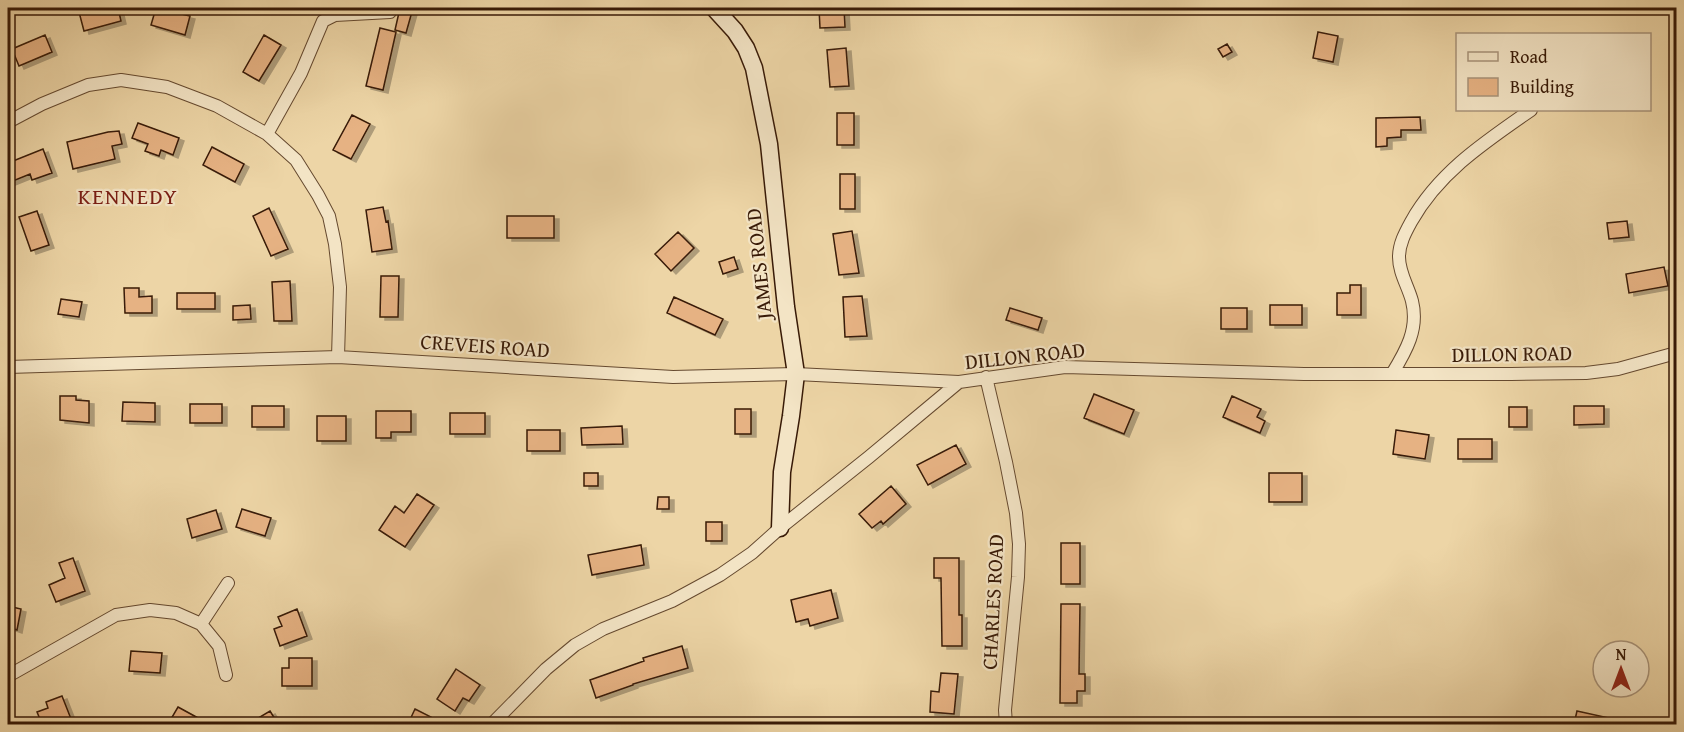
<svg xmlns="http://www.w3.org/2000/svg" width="1684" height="732" font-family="'Gentium Book Plus',serif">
<defs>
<filter id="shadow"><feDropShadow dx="5" dy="3" stdDeviation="0" flood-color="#0004"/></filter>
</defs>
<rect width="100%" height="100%" fill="#edd5a6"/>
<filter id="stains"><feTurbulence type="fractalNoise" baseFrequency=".00333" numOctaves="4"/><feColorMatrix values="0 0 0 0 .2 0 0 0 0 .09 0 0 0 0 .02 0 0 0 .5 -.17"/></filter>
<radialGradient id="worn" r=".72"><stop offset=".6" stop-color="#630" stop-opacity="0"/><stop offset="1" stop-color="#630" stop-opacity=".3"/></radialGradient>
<path fill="#e6b283" stroke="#381a07" stroke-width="1.5" filter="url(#shadow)" d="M94,8H118L121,21L84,31L79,12Z
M156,8L190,16L185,35L151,25Z
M400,8H413L406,33L395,30Z
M819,8H844L845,27L820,28Z
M380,28L396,32L383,90L366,86Z
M1318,32L1338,36L1333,62L1313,58Z
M45,35L52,52L19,66L12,49Z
M264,35L281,45L259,81L243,72Z
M1227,44L1232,52L1223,57L1218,49Z
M846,48L849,86L830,87L827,50Z
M837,113H854V145H837Z
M352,115L370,124L351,159L333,150Z
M1420,117L1421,130H1401V137L1387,138V146L1376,147V118Z
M138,123L179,138L173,155L161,150L159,156L145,151L148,144L132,138Z
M119,131L122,144L112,146L115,159L73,169L67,142L108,132Z
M212,147L244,164L235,182L203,165Z
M43,149L52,173L32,180L30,174L8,183V163Z
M840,174H855V209H840Z
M383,207L386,222L388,221L392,249L372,252L366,210Z
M269,208L288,249L271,256L253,216Z
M37,211L49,245L31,251L19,217Z
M507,216H554V238H507Z
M1627,221L1629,237L1609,239L1607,223Z
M852,231L859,273L839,275L833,234Z
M678,232L694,248L671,271L655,254Z
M734,257L738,269L723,274L719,262Z
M1664,267L1668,286L1629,293L1626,274Z
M381,276H399L398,317H380Z
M290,281L292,321H274L272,282Z
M1350,285H1361V315H1337V293H1350Z
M124,288H139V297L152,296V313H125Z
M177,293H215V309H177Z
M862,296L867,336L845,337L843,297Z
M674,297L723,319L715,335L667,313Z
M61,299L82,302L79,317L58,314Z
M250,305L251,319L233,320V306Z
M1270,305H1302V325H1270Z
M1010,308L1042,318L1038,330L1006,320Z
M1221,308H1247V329H1221Z
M1094,394L1134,410L1124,434L1084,418Z
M60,396H76V400L89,401V423L60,420Z
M1232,396L1261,409L1257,417L1265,421L1260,433L1223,417Z
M123,402L155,403V422L122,421Z
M190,404H222V423H190Z
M252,406H284V427H252Z
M1574,406H1604V424L1574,425Z
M1509,407H1527V427H1509Z
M735,409H751V434H735Z
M376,411H411V432H391V438H376Z
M450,413H485V434H450Z
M317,416H346V441H317Z
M622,426L623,444L582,445L581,428Z
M527,430H560V451H527Z
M1396,430L1429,435L1425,459L1393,454Z
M1458,439H1492V459H1458Z
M956,445L966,464L928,485L917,465Z
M584,473H598V486H584Z
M1269,473H1302V502H1269Z
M891,486L906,504L883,524L881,521L872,528L859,514Z
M417,494L434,505L405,547L379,530L395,506L404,513Z
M658,497H669V509H657Z
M242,509L271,518L265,536L236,527Z
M216,510L222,529L192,538L187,519Z
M706,522H722V541H706Z
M1061,543H1080V584H1061Z
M641,545L644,565L592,575L588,555Z
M73,558L85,591L56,602L49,585L65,578L59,563Z
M934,558H959V615H962V646H942L941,578H934Z
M831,590L838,618L810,626L808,619L796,622L791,600Z
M1061,604H1080L1079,674H1085V691H1077V703H1060Z
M8,606L21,609L17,630L8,627Z
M297,609L307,636L280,646L274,629L282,626L278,617Z
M682,646L688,668L633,684V685L596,698L590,680L644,661L643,658Z
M131,651L162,653L160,673L129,671Z
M289,658H312V686H282V668H289Z
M456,669L480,685L469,701L463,698L455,711L437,699Z
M941,673L958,674L954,714L930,712L931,691L939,692Z
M62,696L73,724H42L37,712L48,708L46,702Z
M178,707L209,724H168Z
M415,709L431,717L428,724H408Z
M270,711L278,724H248Z
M1577,711L1618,720V724H1574Z"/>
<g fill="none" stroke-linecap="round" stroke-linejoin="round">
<defs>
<path id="street" d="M8,122L42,104L88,85L121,80L167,87L217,106L267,134L296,160L318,195L329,216L335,244L340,287L338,357
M267,134L301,73L323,21L335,15L390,12
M8,367L338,357L673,377L796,374L959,382
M1392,374C1406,351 1419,329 1412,301C1408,286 1399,273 1399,257C1399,244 1405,233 1411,222C1439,172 1485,142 1531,110
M986,377L1006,462L1016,513L1019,544L1018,577L1005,710L1006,724
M201,624L228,583
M8,676L116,615L150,610L176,613L201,624L219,646L226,675
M492,724L546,669L575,645L603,629L672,601L720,575L752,553L780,528L869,457L959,382L1065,367L1304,374H1511L1586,373L1618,369L1676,353"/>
<path id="secondary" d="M714,8L735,31L746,48L754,68L769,144L786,307L796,374L791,416L782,472L780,528"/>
</defs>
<use href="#street" stroke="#65492f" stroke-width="14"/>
<use href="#secondary" stroke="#381a07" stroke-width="19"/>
<use href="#street" stroke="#f3e4c5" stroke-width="12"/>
<use href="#secondary" stroke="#f3e4c5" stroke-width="16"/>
</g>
<g text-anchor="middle" stroke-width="4.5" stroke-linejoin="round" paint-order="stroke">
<g font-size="21" fill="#381a07" stroke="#f3e4c5">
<text transform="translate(759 264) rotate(-96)" y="7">JAMES ROAD</text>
<text transform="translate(485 346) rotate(4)" y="7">CREVEIS ROAD</text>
<text transform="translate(1512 354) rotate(-1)" y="7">DILLON ROAD</text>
<text transform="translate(1025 356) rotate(-6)" y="7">DILLON ROAD</text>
<text transform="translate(993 602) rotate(-87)" y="7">CHARLES ROAD</text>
</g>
<g font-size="22" letter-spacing="1.5" fill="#7a1f14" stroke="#f3e4c5">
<text x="128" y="204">KENNEDY</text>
</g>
</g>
<rect width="1684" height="732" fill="none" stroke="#edd5a6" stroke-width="30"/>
<rect x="9" y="9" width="1666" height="714" fill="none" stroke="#381a07" stroke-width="3"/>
<rect x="15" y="15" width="1654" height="702" fill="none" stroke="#381a07" stroke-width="1.5"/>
<rect x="1456" y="33" width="195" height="78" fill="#f3e4c5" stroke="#a89379" stroke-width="1.5"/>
<rect x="1468" y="52" width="30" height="9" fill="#f3e4c5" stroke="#a89379" stroke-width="1.5"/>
<text x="1510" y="63" font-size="18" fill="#381a07">Road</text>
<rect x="1468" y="78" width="30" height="18" fill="#e6b283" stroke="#a89379" stroke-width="1.5"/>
<text x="1510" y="93" font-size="18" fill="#381a07">Building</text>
<g transform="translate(1621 669)"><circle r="28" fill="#f3e4c5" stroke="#a89379" stroke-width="1.5"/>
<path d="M0-4.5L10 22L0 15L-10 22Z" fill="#8f2418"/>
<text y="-9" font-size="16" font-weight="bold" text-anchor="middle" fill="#381a07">N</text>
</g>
<rect width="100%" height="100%" filter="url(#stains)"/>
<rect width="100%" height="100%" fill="url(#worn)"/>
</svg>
